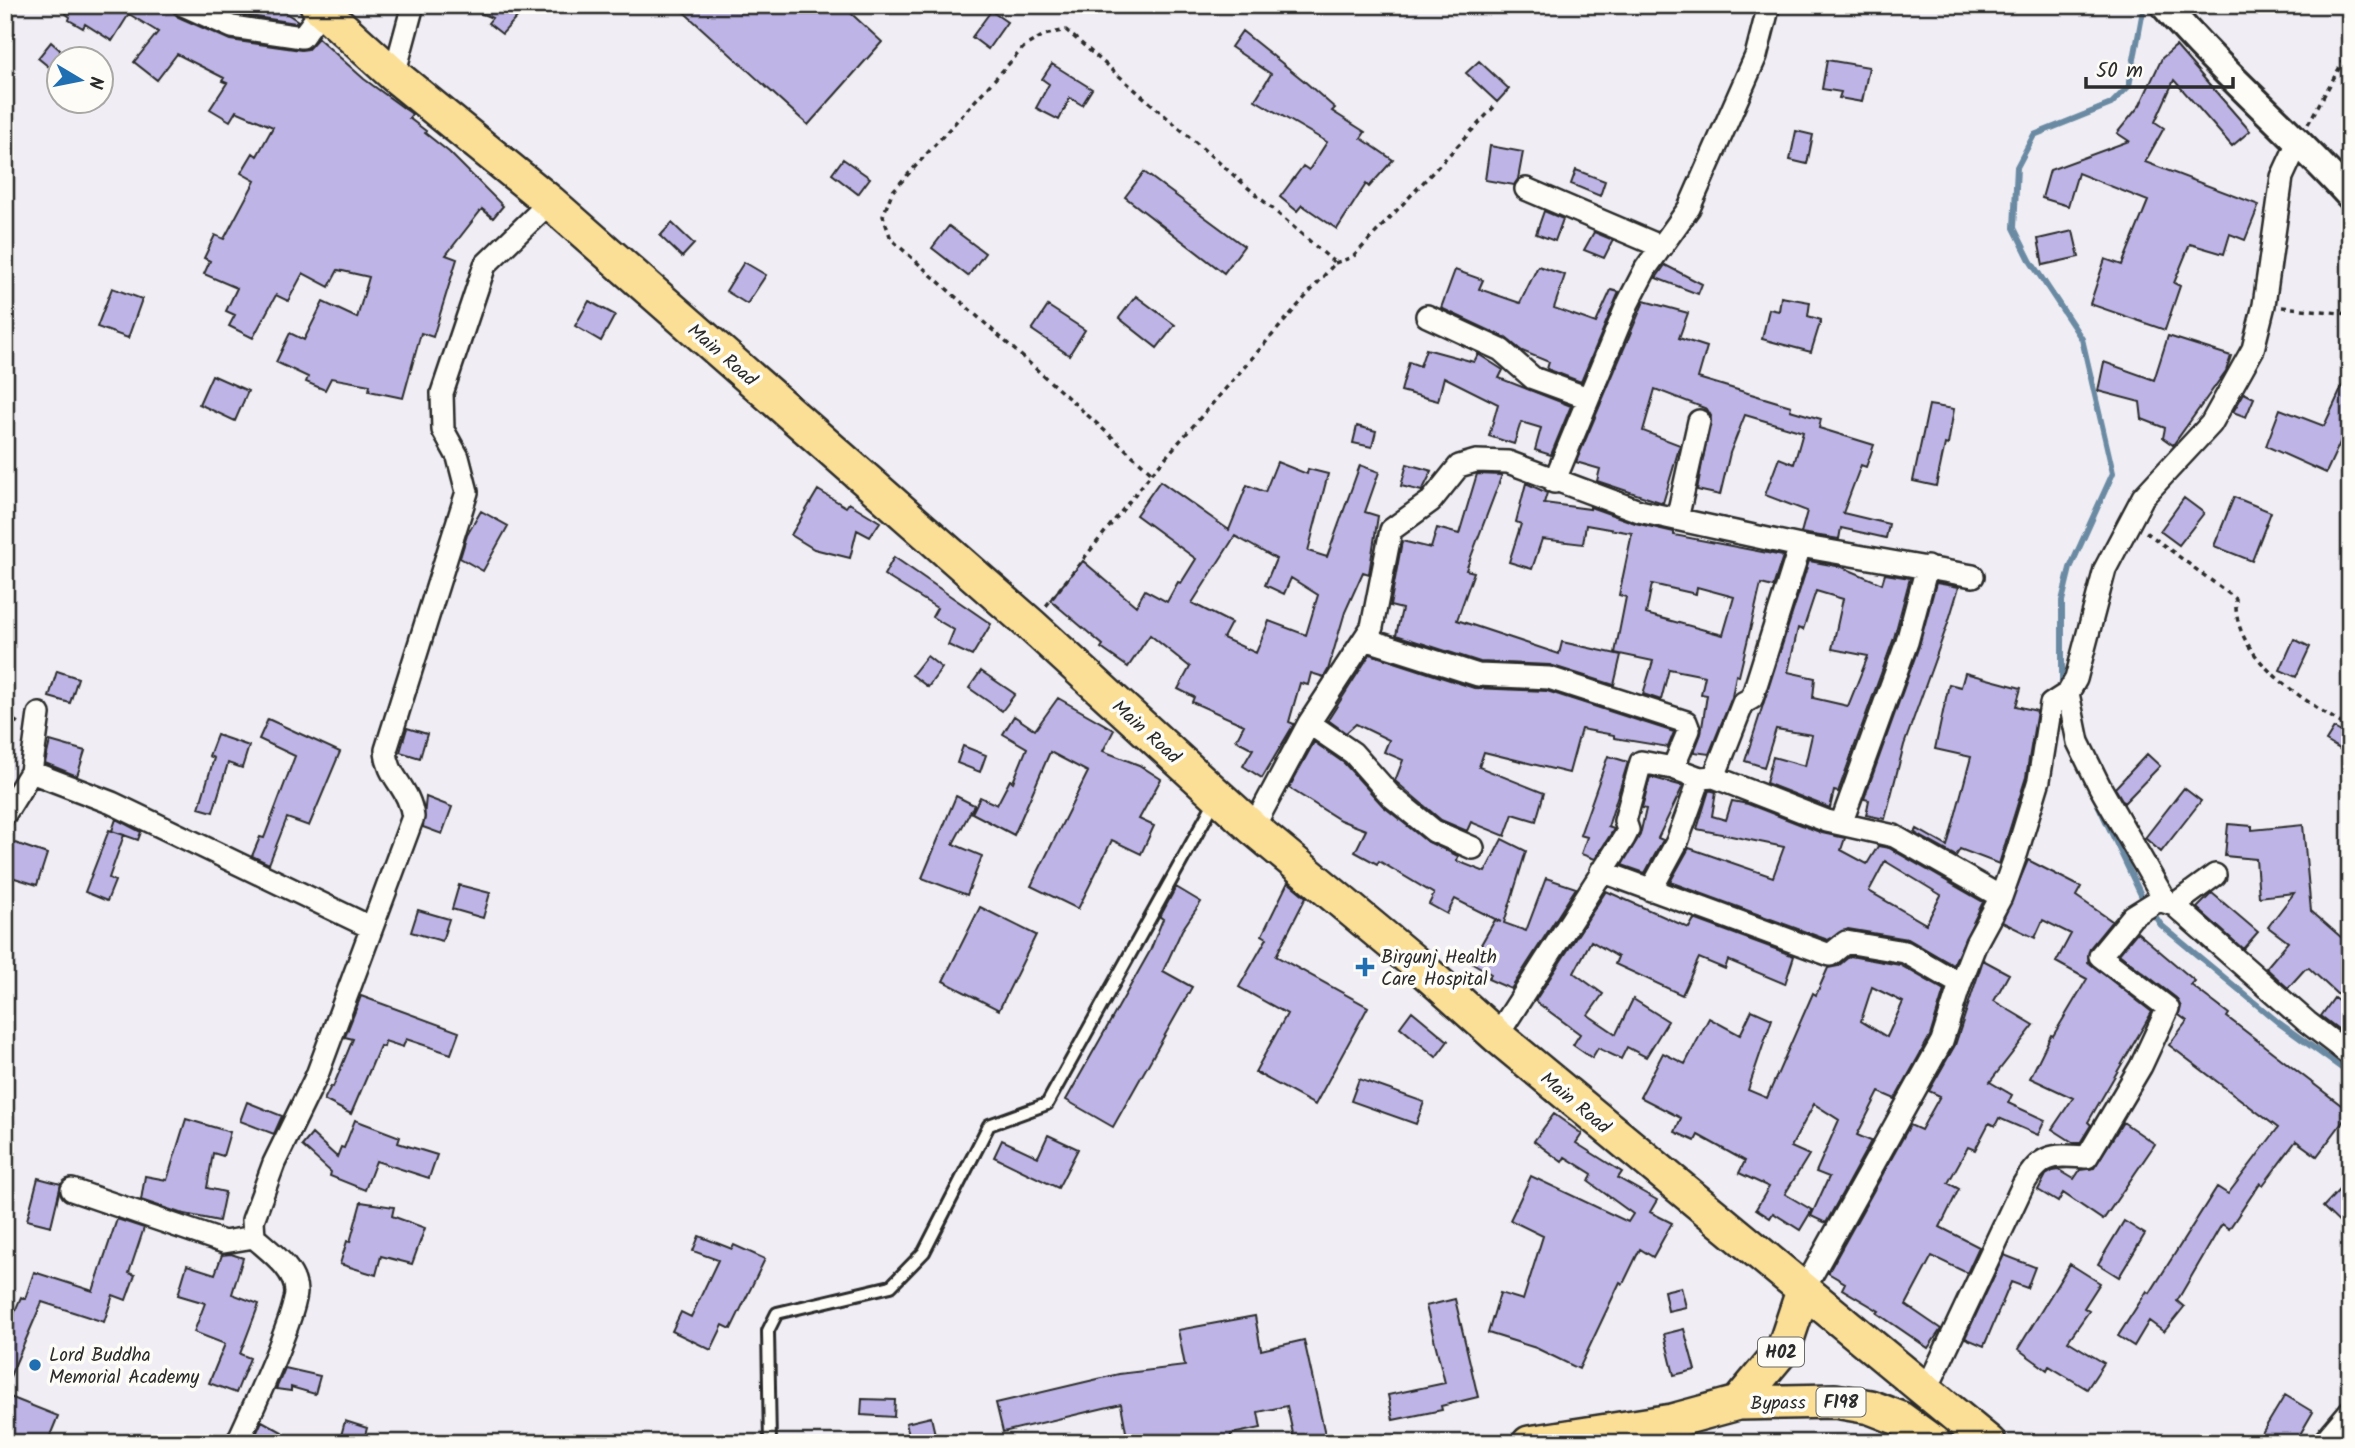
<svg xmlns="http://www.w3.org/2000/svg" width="2355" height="1448" font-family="Kalam,sans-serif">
<rect width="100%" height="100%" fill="#f0eef4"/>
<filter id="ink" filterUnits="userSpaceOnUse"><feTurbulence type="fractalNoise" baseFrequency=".0143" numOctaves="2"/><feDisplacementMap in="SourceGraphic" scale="14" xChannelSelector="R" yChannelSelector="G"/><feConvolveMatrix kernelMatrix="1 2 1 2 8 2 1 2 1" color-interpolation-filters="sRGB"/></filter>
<g filter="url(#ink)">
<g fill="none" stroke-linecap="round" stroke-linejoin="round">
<path stroke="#6b8aa3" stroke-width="6" d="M2062,689V601L2070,568L2113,473L2082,339L2031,262L2014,228L2017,167L2034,135L2111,104L2129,86L2144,5
M2094,796L2142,897L2161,925L2279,1023L2350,1074"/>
</g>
<path fill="#beb5e6" stroke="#2b2b2b" stroke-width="2" fill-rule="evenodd" d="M55,5H170L178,17L230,40L301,50L308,49L318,38L364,79L412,114L409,118L426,131L425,133L449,152L503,206L493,218L482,209L446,255L457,259L433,337L421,333L403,398L369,391L370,385L331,378L325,390L306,382L308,377L276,362L290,333L304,340L323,302L357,318L369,277L338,270L329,287L303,273L288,301L276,295L253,338L229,326L235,315L226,311L237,288L204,274L210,261L204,258L215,235L224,239L255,181L241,173L253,153L257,156L273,127L236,111L230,121L210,109L227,83L222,81L224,78L177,54L157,80L134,62L158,32L129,14L112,41L85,24L83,28L69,20L70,17Z
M216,5H260L269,11L274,5L298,21L296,23L236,14Z
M462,5H528L502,34L488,23L492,18Z
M676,5H842L882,42L808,125Z
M991,11L1007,22L988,49L972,37Z
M1242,31L1303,80L1335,108L1332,111L1365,132L1361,138L1393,160L1369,187L1366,184L1337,229L1302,205L1297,211L1280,197L1303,166L1309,170L1327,142L1255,100L1271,74L1231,47Z
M51,42L60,50V76L38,58Z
M2176,46L2250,131L2232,146L2174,80L2155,122L2164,128L2145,162L2259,205L2245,240L2230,234L2224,254L2190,244L2174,283L2180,286L2165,330L2090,304L2105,259L2122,265L2148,201L2078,173L2068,206L2042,198L2050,170L2129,141L2117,133L2140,105L2162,58Z
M1827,60L1869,67L1862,102L1839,98L1841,92L1822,89Z
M1479,61L1509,89L1497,102L1466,73Z
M1052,64L1092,89L1082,105L1070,98L1059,120L1036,108L1049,84L1042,79Z
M1796,131L1813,135L1807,164L1790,160Z
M1490,146L1523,152L1518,179L1514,185L1485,180Z
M843,159L870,178L858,194L832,174Z
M1576,170L1605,181L1600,196L1571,184Z
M1144,172L1244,246L1224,273L1125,197Z
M1544,211L1563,219L1555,241L1536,234Z
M672,223L694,244L682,257L660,236Z
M949,226L985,253L968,276L932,248Z
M2073,231L2079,257L2043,265L2038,239Z
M1594,232L1613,240L1604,258L1584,250Z
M744,262L766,275L747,304L726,291Z
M1665,265L1702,284L1698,294L1656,278Z
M1538,266L1565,275L1554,308L1596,323L1611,290L1619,292L1581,382L1547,369L1549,362L1522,351L1506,338L1441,308L1455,270L1483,280L1479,289L1520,303Z
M112,288L142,299L128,338L97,327Z
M1136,296L1175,325L1157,348L1119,318Z
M1781,297L1810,302L1808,316L1821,320L1811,352L1762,339L1769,309L1779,311Z
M589,301L615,315L601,341L575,326Z
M1644,301L1688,313L1679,338L1707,347L1698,378L1791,406L1790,410L1821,419L1819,428L1874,445L1866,467L1861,465L1843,513L1889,524L1886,538L1841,528L1839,539L1801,533L1807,511L1765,495L1779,458L1794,464L1803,432L1745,415L1730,453L1720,495L1697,490L1711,416L1707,409L1655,389L1643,431L1680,445L1663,503L1597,481L1600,469L1576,462Z
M1048,306L1085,330L1069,355L1032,330Z
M2168,336L2231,356L2226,371L2173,445L2163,438L2165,428L2142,419L2140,402L2098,391L2104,362L2154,380Z
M1426,349L1474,362L1478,354L1503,370L1499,378L1571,406L1551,455L1535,450L1541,428L1521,422L1514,444L1489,436L1498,404L1444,377L1438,401L1401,391L1409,362L1420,366Z
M2350,370V421L2326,473L2266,446L2280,409L2324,426Z
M212,375L248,391L235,421L199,404Z
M2244,393L2254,398L2246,417L2233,412Z
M1929,405L1954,409L1948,445L1945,444L1936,486L1913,481Z
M1357,426L1376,431L1372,447L1353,443Z
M1277,462L1307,474L1308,469L1328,474L1308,551L1327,557L1360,465L1379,472L1365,512L1378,516L1369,574L1363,572L1345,612L1328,670L1324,677L1311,673L1308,685L1300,683L1289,722L1294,724L1262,778L1243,766L1253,749L1236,740L1244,725L1192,702L1194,697L1178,689L1190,667L1150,635L1128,667L1101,648L1103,645L1050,600L1083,561L1136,606L1145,590L1167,602L1178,582L1181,583L1196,559L1136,515L1160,481L1229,530L1247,485L1265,492ZM1235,536L1276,559L1265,585L1284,594L1291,578L1318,595L1306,635L1269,621L1256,653L1223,638L1231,623L1192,603Z
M1407,464L1432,471L1422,491L1401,486Z
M1477,474L1502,475L1466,570L1474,572L1457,620L1559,654L1562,642L1621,655L1614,685L1550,665L1480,662L1396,635L1402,609L1390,606L1402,541L1431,548L1437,528L1459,534Z
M1526,483L1547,493L1544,503L1590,509V507L1635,523L1674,532V535L1783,556L1773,587L1761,584L1739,676L1736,675L1732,697L1709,754L1694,752L1701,734L1707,695L1701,694L1705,676L1669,669L1661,700L1643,694L1653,661L1615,653L1626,597L1619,595L1632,533L1586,525L1583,544L1542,539L1532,569L1509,562L1521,524L1516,522ZM1652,584L1696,594L1697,587L1734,597L1723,635L1646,614Z
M818,490L846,507L849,503L880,522L870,537L857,530L850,558L814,549L791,535Z
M2234,497L2271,512L2252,561L2214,546Z
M2184,498L2204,513L2179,545L2160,531Z
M481,511L508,526L483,571L460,558L467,535Z
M894,557L991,624L972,656L948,645L954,630L932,617L937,608L884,575Z
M1809,561L1842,567L1882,584L1885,574L1910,578L1894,638L1838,792L1834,791L1830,808L1766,783L1773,757L1805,766L1812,735L1776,729L1764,767L1745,761ZM1816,591L1843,599L1832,649L1868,656L1848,706L1813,698L1815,678L1788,672L1798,628L1803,630Z
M1936,583L1959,587L1948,623L1904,745L1885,819L1866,815L1869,800L1864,799L1919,646Z
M2294,639L2310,647L2296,677L2280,670Z
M1370,654L1474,688L1547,691L1674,732L1668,747L1614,738V735L1581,729L1569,773L1484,752L1479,767L1544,793L1536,821L1513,814L1505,836L1471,822L1467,831L1441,820L1395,781L1403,760L1384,752L1389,740L1356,724L1346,733L1328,720Z
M927,656L942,668L928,687L912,675Z
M57,671L78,678L70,703L49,697Z
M981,671L1015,694L1002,711L969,688Z
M1965,673L2021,688L2016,706L2037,711L2026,777L1999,864L1960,849L1956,856L1915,833L1917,829L1947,846L1971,757L1935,749L1949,684L1961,687Z
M1058,698L1114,730L1103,751L1139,765L1161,779L1139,819L1154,826L1141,854L1112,840L1078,909L1031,886L1088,772L1050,752L1014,835L972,813L980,797L997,805L1010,780L1013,782L1027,748L1003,734L1014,716L1035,730Z
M268,719L340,752L309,826L287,818L269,864L252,856L260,837L264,838L295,756L259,739Z
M407,728L427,734L420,758L400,752Z
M2334,728L2350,737V755L2326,741Z
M217,735L249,746L242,768L228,763L213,812L199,808L214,758L209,756Z
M50,741L85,751L77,776L45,763Z
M1314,742L1344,763L1383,806L1426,841L1458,856L1457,861L1485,872L1502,839L1526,851L1504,923L1526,931L1546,878L1576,888L1511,989L1488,979L1491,974L1471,962L1495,920L1501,922L1455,899L1447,914L1429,904L1434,894L1379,861L1377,864L1355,852L1366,830L1340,820L1289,788Z
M963,746L986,755L980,772L957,763Z
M2147,754L2160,766L2124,803L2115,788Z
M1608,756L1628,762L1608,827L1614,829L1595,859L1581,854L1587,837L1580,835Z
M1650,777L1683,786L1658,838L1663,840L1645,873L1622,865L1640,835L1646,809L1642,808Z
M2184,788L2201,801L2161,852L2145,838Z
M1709,790L1716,792L1712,816L1726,820L1732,801L1748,804L1822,833L1845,838L1841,850L1867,864L1878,846L1889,848L1983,902L1953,965L1908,939L1848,929L1828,940L1670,882L1689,848L1773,877L1784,847L1697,829ZM1885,861L1941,895L1926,924L1869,891Z
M956,796L974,805L953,844L982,856L967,895L922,878Z
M426,797L452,807L442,834L423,827Z
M116,819L141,832L138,840L112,831Z
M2228,824L2252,826V830L2303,825L2311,911L2350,945V983L2338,995L2309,968L2305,969L2288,988L2266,968L2288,942L2268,927L2294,893L2259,897L2256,859L2225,856Z
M109,830L124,835L109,878L115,881L107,901L85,892Z
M12,842L47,854L37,885L5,875V862Z
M2028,860L2081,887L2076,896L2112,921L2090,948L2088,962L2152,1012L2088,1122L2091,1125L2080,1143H2074L2052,1129L2073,1098L2030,1078L2051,1035L2053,1036L2087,979L2056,962L2071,934L2043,920L2035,938L2002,922Z
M1288,882L1306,897L1276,956L1368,1007L1315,1105L1255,1072L1287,1014L1239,987L1267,938L1262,935Z
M459,885L490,893L483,918L452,909Z
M1176,887L1201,902L1182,930L1163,971L1192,987L1113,1127L1066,1100L1150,951L1163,919L1160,917Z
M1606,891L1689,928L1694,919L1794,956L1785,984L1728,960L1725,969L1699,958L1682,995L1615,964L1618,957L1591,941L1574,973L1603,994L1588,1015L1616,1034L1633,999L1668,1021L1646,1057L1627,1047L1621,1059L1598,1048L1592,1058L1573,1045L1580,1034L1535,1001Z
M2212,893L2258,932L2243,949L2197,908Z
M980,907L1036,935L999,1010L943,981Z
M418,910L449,919L442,941L411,932Z
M2137,932L2195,981L2191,985L2229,1014L2227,1017L2350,1112L2317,1156L2296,1141L2263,1185L2260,1183L2229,1229L2222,1224L2177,1301L2184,1307L2164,1332L2149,1321L2134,1346L2118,1336L2147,1291L2150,1293L2217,1187L2228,1194L2278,1128L2169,1045L2187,1021L2179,1015L2181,1007L2176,998L2119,954Z
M1850,956L1900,965L1944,990L1930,1036L1895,1099L1879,1092L1857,1135L1871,1141L1826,1223L1811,1216L1829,1177L1816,1172L1839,1120L1814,1104L1791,1147L1809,1155L1785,1194L1812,1210L1800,1230L1773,1213L1770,1218L1756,1209L1769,1187L1739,1173L1745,1161L1698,1135L1695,1141L1675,1132L1681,1118L1640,1097L1663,1053L1685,1064L1709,1018L1740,1035L1752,1010L1772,1019L1748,1090L1767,1098L1813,993L1816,995L1828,968L1838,966ZM1872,987L1903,1002L1887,1037L1861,1021Z
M1983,960L2009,974L1994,1001L2034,1025L1990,1082L2012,1095L2008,1103L2045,1120L2038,1135L1999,1118L1995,1126L1989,1123L1975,1150L1968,1147L1948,1183L1959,1189L1940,1227L1979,1247L1967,1273L1932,1256L1906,1305L1941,1329L1928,1348L1877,1313L1879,1311L1842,1289L1845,1283L1828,1273L1910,1125L1921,1130L1940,1096L1929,1091L1955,1045Z
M361,996L459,1032L451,1054L406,1039L403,1047L385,1041L384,1047L380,1046L351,1114L324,1100L331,1086L333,1087L353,1039L345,1037Z
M2334,998L2350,1010V1038L2321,1016Z
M1412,1011L1448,1041L1436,1057L1400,1027Z
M1359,1079L1424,1102L1416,1124L1351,1101Z
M247,1102L282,1116L274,1134L240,1121Z
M1554,1114L1582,1134L1576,1143L1622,1172L1618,1178L1657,1200L1650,1212L1672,1223L1653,1257L1640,1249L1623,1284L1620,1282L1579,1369L1536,1348L1488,1333L1500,1293L1523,1300L1543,1236L1510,1220L1531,1176L1628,1222L1633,1214L1589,1182L1592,1174L1565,1157L1562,1162L1534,1141Z
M186,1119L230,1132L223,1156L213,1153L207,1188L225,1192L219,1221L180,1213L141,1200L145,1176L167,1180Z
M355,1120L400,1137L398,1143L437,1155L429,1178L376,1161L365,1190L330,1176L331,1172L302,1146L312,1134L337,1157L341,1147L344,1148Z
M2123,1122L2155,1144L2103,1220L2063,1193L2058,1202L2038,1190L2046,1175L2053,1171L2059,1170L2074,1179L2080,1170L2094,1168Z
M1048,1135L1078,1149L1058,1188L994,1157L1002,1140L1038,1157Z
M38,1178L61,1184L51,1226L27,1220Z
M2339,1190L2350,1200V1233L2323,1207Z
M361,1202L394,1207L392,1216L425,1228L412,1264L381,1256L376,1275L340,1264L347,1241L350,1242Z
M117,1219L144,1228L129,1273L135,1275L126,1300L113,1295L104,1322L42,1302L5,1388V1334L21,1297L25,1299L34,1272L93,1291Z
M2124,1221L2145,1234L2119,1277L2098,1264Z
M699,1236L732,1249L734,1245L765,1259L731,1329L723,1325L711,1350L672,1331L681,1312L691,1317L718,1260L693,1251Z
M231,1254L243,1258L232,1294L259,1304L240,1354L250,1358L236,1393L209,1383L225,1344L194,1332L205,1303L178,1295L187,1265L215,1274L222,1255Z
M2004,1255L2035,1267L2027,1288L2011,1282L1984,1346L1965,1338Z
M2070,1264L2100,1283L2084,1308L2089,1311L2068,1341L2104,1363L2087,1389L2049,1366L2047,1370L2018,1349Z
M1681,1287L1686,1307L1668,1311L1664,1291Z
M1455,1299L1478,1397L1441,1406L1442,1410L1393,1420L1388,1395L1445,1383L1426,1306Z
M1255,1316L1261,1350L1304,1340L1326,1439L1295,1443L1287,1406L1258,1412L1261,1428L1231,1434L1230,1443H1128L1121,1404L1003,1432L996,1403L1119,1374L1185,1366L1178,1330Z
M1684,1329L1695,1370L1674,1375L1664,1334Z
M285,1368L320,1376L315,1394L291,1387V1391L276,1389Z
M5,1395L58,1416L47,1443H5Z
M2285,1395L2313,1412L2295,1443H2256Z
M862,1399L895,1400L894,1417L861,1415Z
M931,1417L937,1443H911L906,1423Z
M262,1421L282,1432L277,1443H252Z
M345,1421L367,1428L363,1443H339Z"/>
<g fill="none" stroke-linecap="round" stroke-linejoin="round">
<defs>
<path id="service" d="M770,1443L768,1331L777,1313L891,1286L924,1252L989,1125L1047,1104L1215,801"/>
<path id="minor" d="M183,5L232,27L302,37L322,10
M394,75L413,5
M1526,189L1662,247
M1427,316L1501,350L1533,378L1588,398
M1554,482L1628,303L1646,268L1689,208L1756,56L1769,5
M1677,519L1699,421
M1365,639L1478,675L1549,678L1686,722L1689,730L1673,768L1700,778L1714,777L1827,821L1894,836L2001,897
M2068,693L2078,742L2100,787L2166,902
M1309,723L1353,753L1391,796L1434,831L1473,848
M31,772L39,714
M1714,777L1743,703L1752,698L1800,546
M5,814L31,772L112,803L370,927
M1841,824L1907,642L1927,567
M1253,828L1309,723L1372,627L1391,530L1431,501L1459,466L1476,461L1508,462L1639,511L1800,546L1973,576
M1601,871L1830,955L1846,942L1905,952L1960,984
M1651,890L1677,842L1700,778
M2174,905L2307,1022L2350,1055
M1497,1036L1624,838L1628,830L1625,821L1641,762L1673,768
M72,1190L224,1242L254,1237
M1803,1291L1942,1041L1960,984L1976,943L2001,897L2017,852L2039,780L2051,704L2068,693L2076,679L2105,569L2143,497L2211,424L2253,349L2264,305L2282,177L2299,140
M1926,1391L2023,1185C2042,1153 2052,1155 2087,1157L2141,1066L2168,1008L2100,956L2133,916L2159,900L2174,905L2215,875
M237,1443C250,1415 295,1318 296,1292C296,1269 269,1251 254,1237L253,1220L274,1163L317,1075L413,817C409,786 387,778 386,750L467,492L458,457L443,430L442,393L485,265L550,202
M2323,1443L2350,1411"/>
<path id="tertiary" d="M2164,5C2222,73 2290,130 2350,196"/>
<path id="primary" d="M317,5L394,75L550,202L1031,625L1253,828L1420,967L1497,1036L1989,1443
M1738,1403L1784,1348L1803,1291
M1529,1443L1672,1421L1738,1403L1835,1401L1870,1407L1901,1419L1934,1443"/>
</defs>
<use href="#service" stroke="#2b2b2b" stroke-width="16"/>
<use href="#minor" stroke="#2b2b2b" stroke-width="26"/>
<use href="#tertiary" stroke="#2b2b2b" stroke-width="32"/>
<use href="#primary" stroke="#2b2b2b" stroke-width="38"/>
<path stroke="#2b2b2b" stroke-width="3.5" stroke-dasharray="5 5" stroke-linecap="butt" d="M2308,124L2350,49
M1335,263L1353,257L1494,107
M2282,307L2350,314
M2146,532L2236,599C2232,660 2306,700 2350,729
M1046,606L1152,473L1335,263L1066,30L1044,35L1025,46L892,192L883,216L891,239L1152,473
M5,715L18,723"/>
<use href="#service" stroke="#fdfcf7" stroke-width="10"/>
<use href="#minor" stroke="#fdfcf7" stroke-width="21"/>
<use href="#tertiary" stroke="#fdfcf7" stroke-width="26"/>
<use href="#primary" stroke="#fbdf96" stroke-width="33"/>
</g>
</g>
<g fill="#1f6fb2" stroke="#fdfcf7" stroke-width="2.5">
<path d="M1361.5 956.5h7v7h7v7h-7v7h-7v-7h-7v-7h7z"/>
<circle cx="35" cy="1365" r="7"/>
</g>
<g text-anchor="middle" stroke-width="7" stroke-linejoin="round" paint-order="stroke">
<g fill="#fdfcf7" stroke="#6a6a68" stroke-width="2">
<rect x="1758" y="1337.5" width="46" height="29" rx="5"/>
<rect x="1816.5" y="1387.5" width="49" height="29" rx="5"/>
</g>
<g font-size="18" font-weight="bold" fill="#2b2b2b">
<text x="1781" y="1358">H02</text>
<text x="1841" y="1408">F198</text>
</g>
<g font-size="19" fill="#2b2b2b" stroke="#fdfcf7">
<text transform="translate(723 354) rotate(41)" y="7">Main Road</text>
<text transform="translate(1147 731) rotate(42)" y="7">Main Road</text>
<text transform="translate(1576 1102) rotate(40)" y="7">Main Road</text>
<text transform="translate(1778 1402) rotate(-1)" y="7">Bypass</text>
</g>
<g font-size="19" fill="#2b2b2b" stroke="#fdfcf7" text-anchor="start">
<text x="1381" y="963">Birgunj Health<tspan x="1381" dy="22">Care Hospital</tspan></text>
<text x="49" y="1361">Lord Buddha<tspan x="49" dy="22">Memorial Academy</tspan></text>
</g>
</g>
<rect width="2355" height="1448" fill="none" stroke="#fdfcf7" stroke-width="28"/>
<rect x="14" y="14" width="2327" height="1420" fill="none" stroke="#2b2b2b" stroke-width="2.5" filter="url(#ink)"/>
<g transform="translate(80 80) rotate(100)"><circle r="33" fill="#fdfcf7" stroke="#a9a8a5" stroke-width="2"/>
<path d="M0-5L12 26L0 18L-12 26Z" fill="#1f6fb2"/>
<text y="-10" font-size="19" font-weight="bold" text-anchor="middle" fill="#2b2b2b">N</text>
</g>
<path d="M2086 77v10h147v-10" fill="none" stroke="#2b2b2b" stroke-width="3.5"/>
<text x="2096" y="77" font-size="21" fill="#2b2b2b" stroke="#fdfcf7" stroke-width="5" paint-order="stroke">50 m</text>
</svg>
